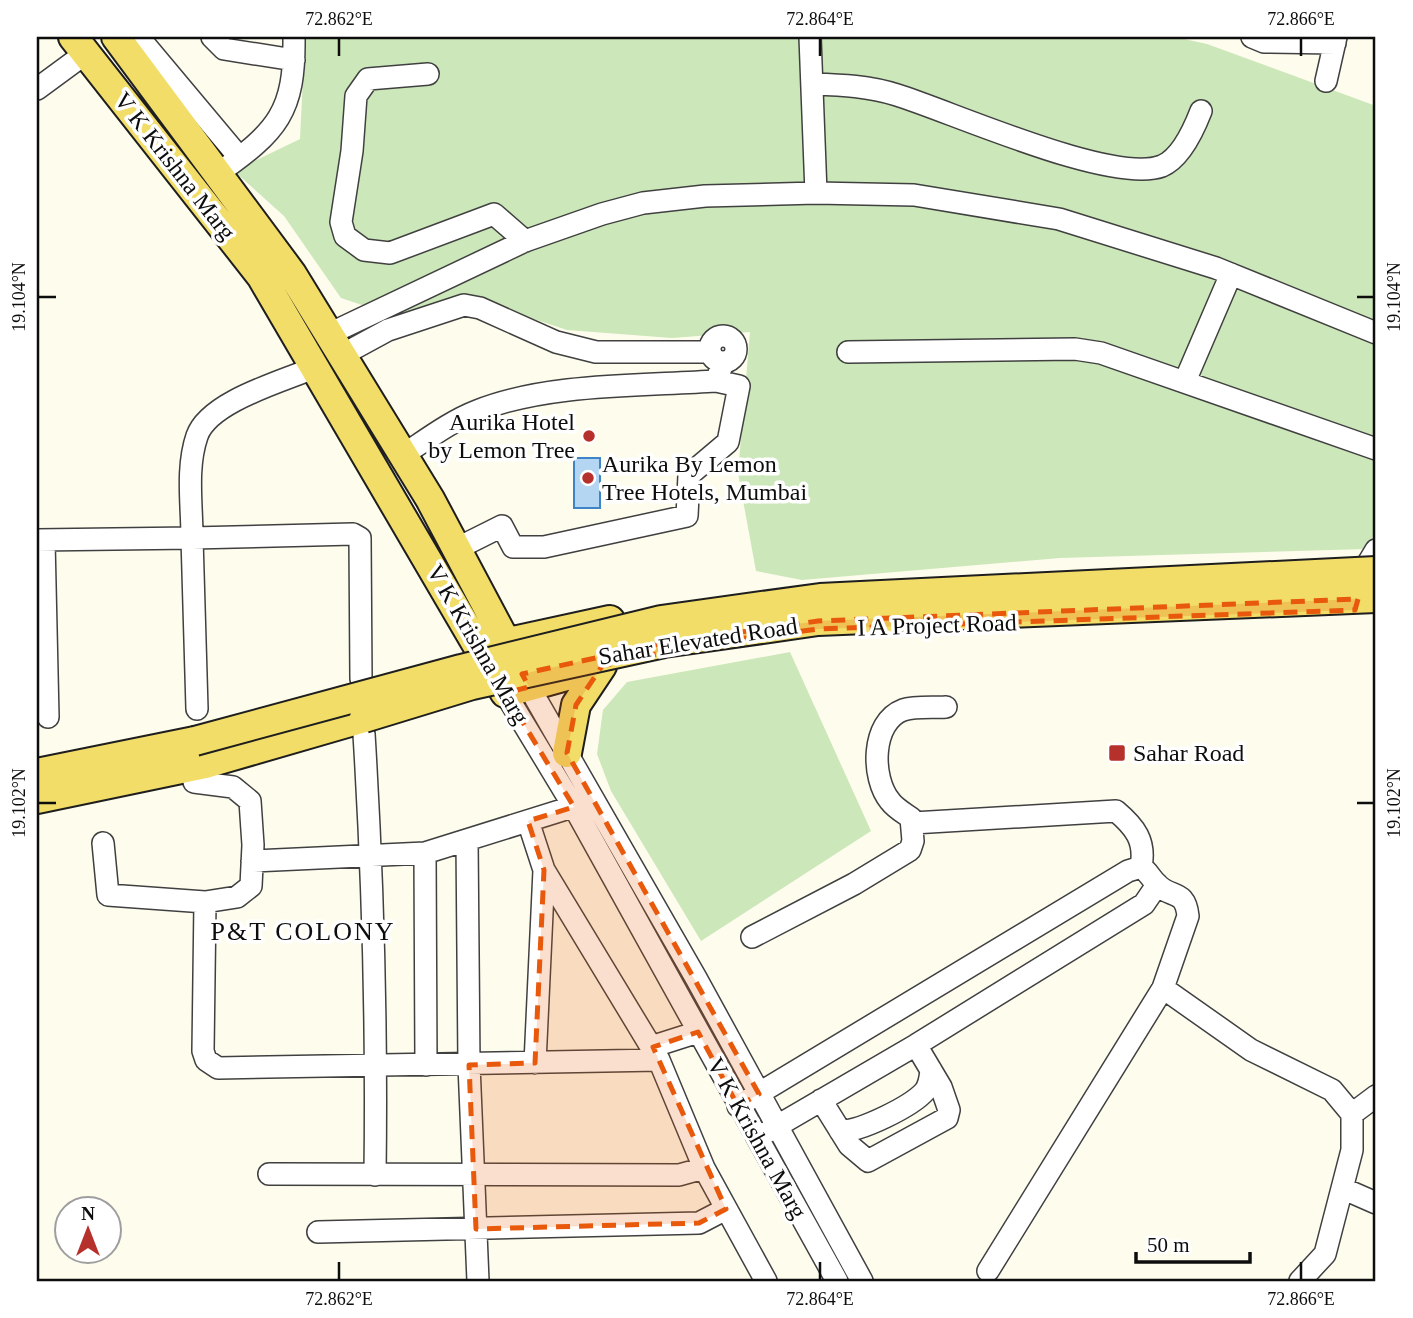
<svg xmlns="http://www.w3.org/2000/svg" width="1413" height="1318" font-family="Georgia,serif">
<rect width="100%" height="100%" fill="#fefced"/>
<path fill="#cce7b9" d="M305,37H1175L1207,44L1376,106V531L1366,549L1060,558L802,580L756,571L738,473L750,332L672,338L567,330L470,298L388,330L368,307L341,298L284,216L234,171L300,139Z
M790,652L871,831L701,941L611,791L597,754L603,710L627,682Z"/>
<path fill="#b4d6f3" stroke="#3f84c7" stroke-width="2" d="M574,458H600V508H574Z"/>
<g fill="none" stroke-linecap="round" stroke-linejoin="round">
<defs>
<path id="minor" d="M212,37L224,49L294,60
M810,37L816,193
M1252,37L1264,42L1335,43
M141,40L239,157
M428,74L368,79L356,96L352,151L341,222L345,236L364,250L390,253L494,214L525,241
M1326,81L1336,37
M813,84C842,85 869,86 897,95C952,112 1113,185 1162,166C1181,158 1194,129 1201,111
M37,89L86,53
M217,174C278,131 295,112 294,37
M329,334L525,241L602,214L643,203L705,196L816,193L914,195L1059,219L1216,268L1376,333
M710 349a13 13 0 1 1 26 0a13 13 0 1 1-26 0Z
M848,352L1075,349L1101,353L1376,449
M342,355L388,330L464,305L480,308L556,342L596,352H710
M1185,381L1231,274
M403,455C426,440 451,421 477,411C547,383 641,386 716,381L723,363
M37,540L192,538C192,505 186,468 197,436C209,401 284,381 316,367
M44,541L48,717
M456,549L502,526L513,547H544L687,516L689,475L728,442L739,386L716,381
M1362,583L1367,565L1376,550
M529,687L696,978L862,1281
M505,693L574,807L837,1281
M197,709L192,538L353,534L360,538L361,679
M364,734C373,881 377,1028 375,1175
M528,821L544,870L535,1063
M913,823L1116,811C1135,827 1146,841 1141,867
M467,840L469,1065L478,1281
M103,843L108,895L205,902L237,897L251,886L253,845L250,801L233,787L194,782
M252,861L425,853
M544,870L659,1060L704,1168L766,1281
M205,902L203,1051L206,1060L218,1068L659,1060
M752,937L854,884L910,850L913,841L911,818C904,813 895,808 890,801C871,778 871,722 903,710C915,706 933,708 946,707
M1163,988L1251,1050L1332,1090L1352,1114V1150L1325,1254L1300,1281
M651,1047L698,1032
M426,1065L425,853L585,803
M821,1100L849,1145L868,1161L947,1118L949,1110L941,1087L916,1045
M738,1106L1128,871L1141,867C1149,872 1150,878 1157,884C1170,899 1185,888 1188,916L1163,988L988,1271
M1352,1114L1376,1096
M840,1131C860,1132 912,1106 925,1091C930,1084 930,1078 931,1070
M767,1132L916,1045L1144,904L1157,885
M269,1174L679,1175L704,1168
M1344,1189L1376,1203
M318,1232L699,1223L726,1209"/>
<path id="major" d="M73,37L261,276L505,693L570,675
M116,37L292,274L430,499L514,657
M481,648L610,620
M567,753L576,705L602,666
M37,773L195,741
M37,799L205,764L364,718"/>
</defs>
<use href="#minor" stroke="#404040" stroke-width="24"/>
<use href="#major" stroke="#1e1e1e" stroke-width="32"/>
<use href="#minor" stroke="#fff" stroke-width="21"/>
<use href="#major" stroke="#f2dd69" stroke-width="28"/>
<defs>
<path id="major-bridge" d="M364,718L472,685L664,643L818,621L1376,598
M195,741L461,669L661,620L820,598L1376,571"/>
</defs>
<use href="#major-bridge" stroke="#1e1e1e" stroke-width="32" stroke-linecap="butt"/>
<use href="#major-bridge" stroke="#f2dd69" stroke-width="28"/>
</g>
<path fill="#e8590c" fill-opacity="0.2" stroke="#e8590c" stroke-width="5" stroke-dasharray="14 9" stroke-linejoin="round" d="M1358,599L1355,610L818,629L707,643L602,666L576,705L567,753L759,1094L738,1106L698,1032L653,1047L726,1209L699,1223L476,1229L469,1065L535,1063L544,870L528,821L574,807L505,693L529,687L522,674L664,643L818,621Z"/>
<path fill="none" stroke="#0d0d0d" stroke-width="2.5" d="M339,38V56M820,38V56M1301,38V56M38,297H56M1357,297H1374M38,803H56M1357,803H1374M339,1262V1280M820,1262V1280M1301,1262V1280"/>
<g fill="#b6312b" stroke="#fff" stroke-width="2.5">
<circle cx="589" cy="436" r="7"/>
<circle cx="588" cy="478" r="7"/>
<rect x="1108" y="744" width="18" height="18" rx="3.5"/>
</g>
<g text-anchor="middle" stroke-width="7" stroke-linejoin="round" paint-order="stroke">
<g font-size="24" fill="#0d0d0d" stroke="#fff">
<text transform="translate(175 166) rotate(52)" y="8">V K Krishna Marg</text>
<text transform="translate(937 625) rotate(-2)" y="8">I A Project Road</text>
<text transform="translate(698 641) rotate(-9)" y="8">Sahar Elevated Road</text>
<text transform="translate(478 644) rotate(60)" y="8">V K Krishna Marg</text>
<text transform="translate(757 1138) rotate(61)" y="8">V K Krishna Marg</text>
</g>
<g font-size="24" fill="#0d0d0d" stroke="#fff" text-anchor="start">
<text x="575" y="430" text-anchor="end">Aurika Hotel<tspan x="575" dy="28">by Lemon Tree</tspan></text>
<text x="602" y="472">Aurika By Lemon<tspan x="602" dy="28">Tree Hotels, Mumbai</tspan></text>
<text x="1133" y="761">Sahar Road</text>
</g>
<g font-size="26" letter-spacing="2" fill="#0d0d0d" stroke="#fff">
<text x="303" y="940">P&amp;T COLONY</text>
</g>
</g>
<rect width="1413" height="1318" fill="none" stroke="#ffffff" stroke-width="77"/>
<g transform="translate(88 1230)"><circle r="33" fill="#ffffff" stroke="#9e9e9e" stroke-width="2"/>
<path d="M0-5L12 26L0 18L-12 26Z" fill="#b6312b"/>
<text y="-10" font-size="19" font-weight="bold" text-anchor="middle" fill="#0d0d0d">N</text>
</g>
<path d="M1136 1252v10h114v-10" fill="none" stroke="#0d0d0d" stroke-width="3.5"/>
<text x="1147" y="1252" font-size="21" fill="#0d0d0d" stroke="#ffffff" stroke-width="5" paint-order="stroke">50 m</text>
<rect x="38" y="38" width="1336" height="1242" fill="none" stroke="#0d0d0d" stroke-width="2.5"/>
<g font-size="18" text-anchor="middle" fill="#0d0d0d">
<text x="339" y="25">72.862°E</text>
<text x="820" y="25">72.864°E</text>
<text x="1301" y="25">72.866°E</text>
<text transform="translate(19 297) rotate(-90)" y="6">19.104°N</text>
<text transform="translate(1394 297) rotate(-90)" y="6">19.104°N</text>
<text transform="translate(19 803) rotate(-90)" y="6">19.102°N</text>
<text transform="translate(1394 803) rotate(-90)" y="6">19.102°N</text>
<text x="339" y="1305">72.862°E</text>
<text x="820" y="1305">72.864°E</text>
<text x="1301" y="1305">72.866°E</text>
</g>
</svg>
